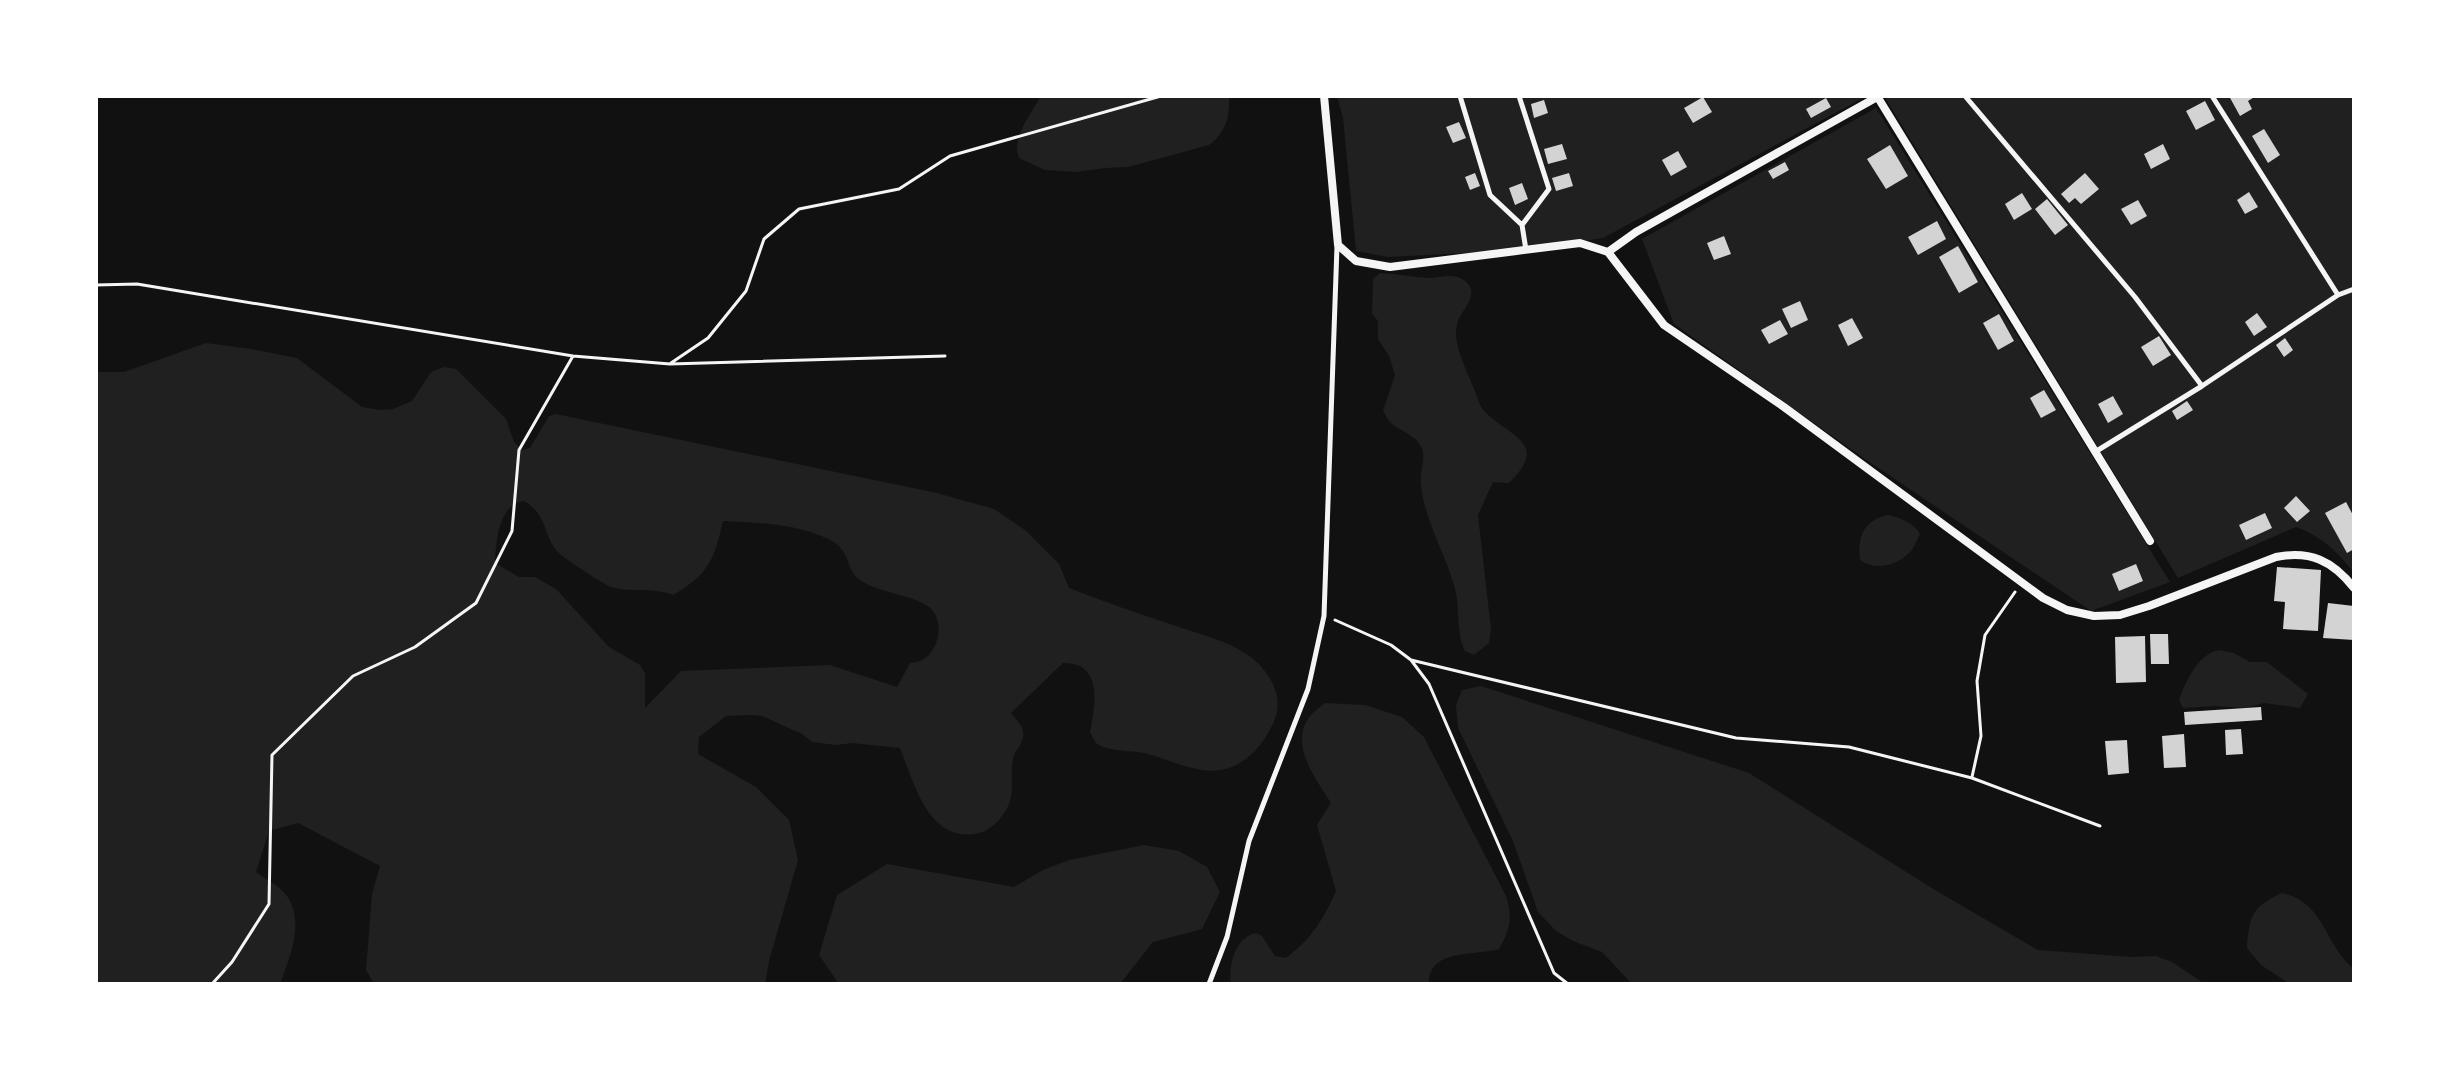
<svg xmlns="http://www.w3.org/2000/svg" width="2450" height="1080" font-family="'Fira Sans',sans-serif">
<rect width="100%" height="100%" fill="#111"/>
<path fill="#202020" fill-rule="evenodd" d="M1041,96H1229C1230,116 1226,133 1209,145L1128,167L1105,168L1076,172L1045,170L1019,158C1011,138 1031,114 1041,96Z
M1337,96H1867L1603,238L1526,250L1388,257L1356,251L1343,118Z
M1884,96H2354V573C2338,552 2321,536 2296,527L2178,578Z
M1876,108L2170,582L2091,611L1865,459L1674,324L1642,239Z
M1380,273C1397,274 1413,277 1429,278C1441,278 1454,272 1465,281C1482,295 1460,310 1457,324C1452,344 1467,370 1474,389C1477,396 1479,405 1484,411C1511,438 1550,443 1509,483L1493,482L1478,515L1491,629L1489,643L1474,655L1465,651C1455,630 1461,606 1454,585C1444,551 1425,521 1421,485C1419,473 1426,461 1422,449C1417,434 1399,432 1389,421C1388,420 1384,412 1383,411L1395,375L1389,356L1378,339V321L1372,314L1373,279Z
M206,343L251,349L297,358L362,407L380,410L393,409L412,401L431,372L444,367L456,369L506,419L514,442L522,450L530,448L549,416L556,414L937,493L994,509L1025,530L1059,564L1069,588C1105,602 1142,615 1179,627C1202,635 1232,642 1252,658C1261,665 1270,676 1274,687C1281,704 1277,718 1268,733C1258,751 1242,766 1221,770C1195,774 1169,759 1144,753C1130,750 1108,752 1096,743C1094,740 1092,736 1090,732C1095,707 1104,662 1063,663L1011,713C1020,724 1028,730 1020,745C1019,748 1015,752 1014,755C1009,771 1015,788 1009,804C1004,816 992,830 979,833C929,845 914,783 900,748L852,743L836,745L812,742L802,734L762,716L751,715L726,716L699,737L698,754L756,787L789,820L798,860L769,961L765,984H374L366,970L372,894L380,866L298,823L269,831L256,872C266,879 280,886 287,896C305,922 290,957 280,984H96V372H124ZM524,501C548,515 543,536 558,552C563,558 605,585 611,587C631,593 653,587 673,595C709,574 714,560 723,521C758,523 793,523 826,538C854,550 843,568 860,580C877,593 923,596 933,611C944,625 938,652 922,660C919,662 914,662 910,663L897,687L830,665L681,671L645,708V673L640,665L609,647L556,589L535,577H519L495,563C496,543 498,504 524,501Z
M1888,515C1901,518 1913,522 1920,534C1917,540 1914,548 1910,552C1897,566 1875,571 1860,560C1857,537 1864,520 1888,515Z
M2219,650L2234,653L2250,662H2267L2308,694L2300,708L2264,703L2245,708L2215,706L2183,708L2179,700C2186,681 2198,654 2219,650Z
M1481,686L1749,773L1935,890L2038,950L2132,957L2156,956L2172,962L2205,984H1632L1602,952L1573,941L1556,931L1538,912L1513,841L1458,728L1456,705L1462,690Z
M1325,703L1365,705L1402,717L1424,737L1506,896C1513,918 1510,930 1499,949C1476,956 1428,948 1429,984H1231C1228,966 1235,937 1256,933L1262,936L1275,956L1286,958C1312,938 1323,920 1336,891L1317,825L1331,803C1316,779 1288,744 1310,716C1314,711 1320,707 1325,703Z
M1144,845L1179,851L1207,867L1220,892L1202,929L1153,942L1120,984H839L819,955L837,895L887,864L1014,887L1043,870L1069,860Z
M2282,893C2325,902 2324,945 2354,969V984H2290L2261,965L2247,948C2249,916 2252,907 2282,893Z"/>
<path fill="#d3d3d3" d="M2229,96H2256L2248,101L2252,109L2240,116Z
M1703,97L1712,112L1693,123L1684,108Z
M1826,98L1831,107L1811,118L1806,109Z
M1544,100L1548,113L1534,118L1531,104Z
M2205,101L2215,120L2196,130L2186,111Z
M1459,122L1466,138L1453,143L1446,127Z
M2264,129L2280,155L2268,163L2252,136Z
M1562,144L1567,159L1548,164L1544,149Z
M2163,144L2170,159L2151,169L2144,154Z
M1890,145L1908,176L1886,189L1867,159Z
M1678,151L1687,167L1671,176L1662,160Z
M1785,162L1789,170L1773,179L1768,171Z
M1475,173L1480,186L1470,190L1465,177Z
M1569,173L1573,186L1556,191L1552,178Z
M2085,173L2099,189L2081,204L2075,198L2069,203L2061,194Z
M1522,183L1528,199L1515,205L1509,188Z
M2249,192L2258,207L2245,214L2237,200Z
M2022,193L2032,209L2014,220L2005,204Z
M2047,199L2068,225L2055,235L2035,209Z
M2138,200L2147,216L2131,225L2121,209Z
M1937,221L1946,239L1918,255L1908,237Z
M1724,236L1731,254L1714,260L1707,243Z
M1958,246L1978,282L1959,293L1939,257Z
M1800,301L1808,320L1791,328L1782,309Z
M2257,313L2267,327L2254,336L2245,322Z
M1999,314L2014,341L1998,350L1983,323Z
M1852,318L1863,338L1848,346L1838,325Z
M1780,320L1788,334L1769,344L1761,330Z
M2159,336L2171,355L2153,366L2141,347Z
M2285,338L2293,350L2284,357L2276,345Z
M2044,390L2056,410L2041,418L2030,398Z
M2113,396L2123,414L2108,423L2098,404Z
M2187,401L2193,410L2177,420L2172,411Z
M2296,496L2310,511L2297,522L2284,508Z
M2346,502L2354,517V549L2347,553L2325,513Z
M2265,513L2272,528L2246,540L2239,525Z
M2136,564L2143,581L2119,591L2112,574Z
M2277,567L2321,570L2318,631L2283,629L2285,602L2274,601Z
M2328,603L2354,606V640L2323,638Z
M2150,634H2168L2169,664H2151Z
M2145,636L2146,682L2116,683L2115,637Z
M2261,707L2262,720L2185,725L2184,712Z
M2241,729L2243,754L2226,755L2225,730Z
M2184,734L2186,767L2164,768L2162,736Z
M2127,740L2129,773L2108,775L2105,741Z"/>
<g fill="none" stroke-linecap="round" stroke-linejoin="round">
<path stroke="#f5f5f5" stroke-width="3" d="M96,285L137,284L573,356L670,364L945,356
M671,363L708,338L746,291L764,239L799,209L899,189L950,156L1161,96
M1335,620L1391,645L1411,660L1429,684L1554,973L1568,984
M1411,660L1736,738L1849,747L1972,778L2100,826
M1972,777L1981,736L1977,681L1985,635L2015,592
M212,984L232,962L269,904L272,755L353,676L415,647L476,603L512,531L519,450L573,356"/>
<path stroke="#f5f5f5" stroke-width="5" d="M1460,96L1490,195L1522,225L1526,250
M1519,96L1549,189L1522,225
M1965,96L2135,297L2202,386
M2212,96L2338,295
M2095,452L2202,386L2338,295L2354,289
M1209,984L1227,937L1249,841L1308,689L1324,616L1337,246"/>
<path stroke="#f5f5f5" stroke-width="8" d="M1324,96L1338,245L1356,261L1390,267L1580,243L1608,252L1664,325L1784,407L2043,598L2067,610L2094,616L2120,615L2149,606L2276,557C2310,550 2333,561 2354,588
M1877,96L2150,541
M1608,252L1636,232L1879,96"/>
</g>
<rect width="2450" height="1080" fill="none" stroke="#ffffff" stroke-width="196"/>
</svg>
